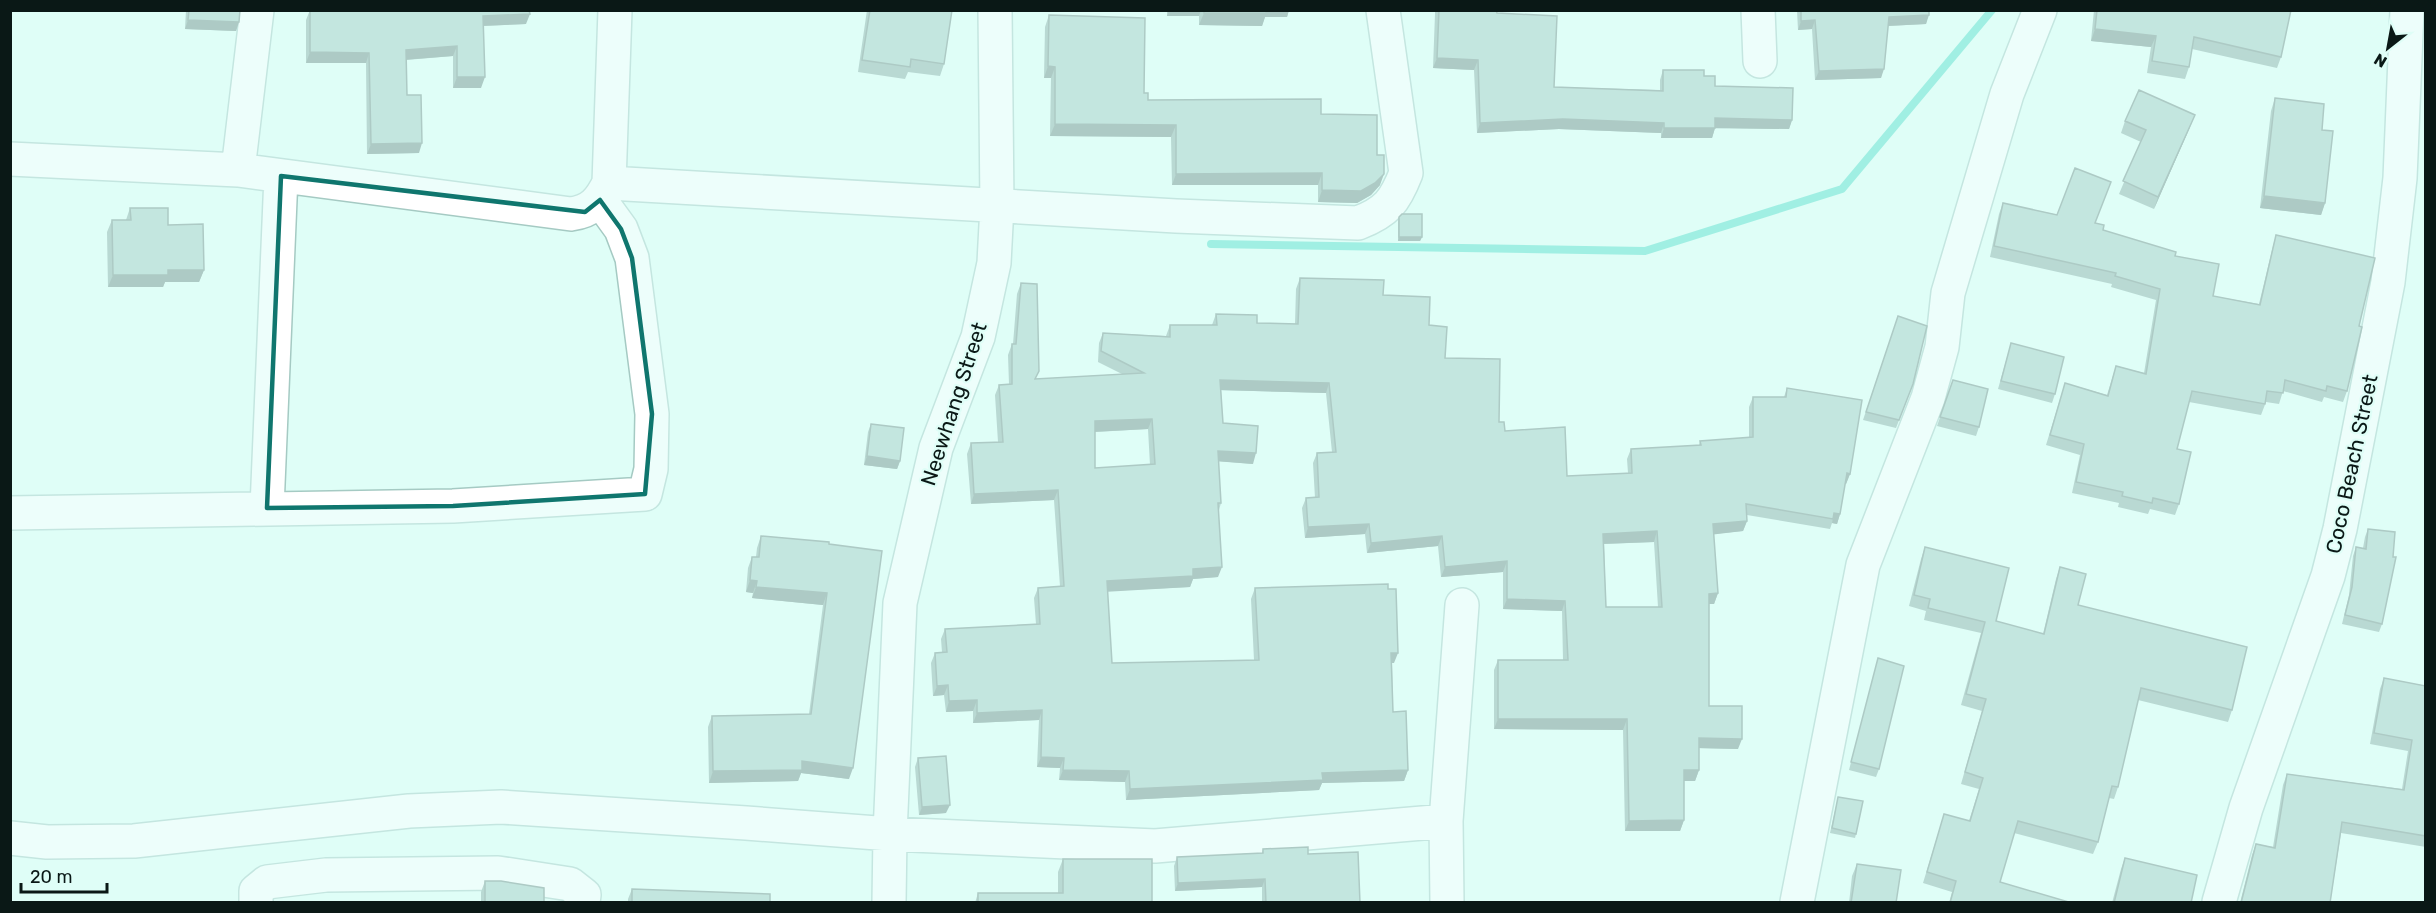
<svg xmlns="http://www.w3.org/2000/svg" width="2436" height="913" font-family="Rubik,sans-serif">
<rect width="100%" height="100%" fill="#dffef7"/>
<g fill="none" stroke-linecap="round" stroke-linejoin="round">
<path stroke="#56dec9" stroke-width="8" d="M1211,244L1645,251L1842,189L1992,10"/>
<defs>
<path id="minor" d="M1758,10L1760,61
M10,159L238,170L571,214C592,211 600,201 609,183L615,10
M238,170L257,10
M609,183L1176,216L1358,223C1387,212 1395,201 1406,173L1383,10
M267,508L281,176
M10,513L453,506L645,494L651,469L652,414L632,258L621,229L600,200
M10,838L47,842L134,841L409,811L501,807L746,823L890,834L1155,846L1446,821
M256,902V891L267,882L326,875L498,873L570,884L584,895L583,902
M889,902L890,834L900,603L936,448L978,337L994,263L997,206L995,10
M1447,902L1446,821L1462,605
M1797,902L1863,565L1928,398L1942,347L1948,293L2007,94L2040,10
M2219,902L2246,808L2328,576L2340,529L2388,282L2400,178L2407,10"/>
</defs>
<use href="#minor" stroke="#a5cac3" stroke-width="36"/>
<use href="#minor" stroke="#fff" stroke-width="33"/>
</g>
<path fill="#8cada6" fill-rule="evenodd" d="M186,10H240L236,31L185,29Z
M310,10L526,24L483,26L481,88H453V56L406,60L407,95L419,153L367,154L366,63H306V20Z
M867,10H952L944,64L940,76L908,72L905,79L858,72Z
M1167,10H1289L1287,17H1265L1262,26L1199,25V16H1167Z
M1435,10H1496L1497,13L1554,87L1660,90V80L1663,70L1704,76L1715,86L1792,120L1789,129L1715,128L1712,138H1661V133L1559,129L1477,133L1474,70L1433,68L1435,14Z
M1797,10H1929L1926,24L1888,26L1881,78L1815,80L1812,29L1798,30Z
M2094,10H2291L2281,57L2277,68L2192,49L2189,67L2185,79L2147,73L2151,47L2091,41Z
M1049,15L1144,93L1148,100L1321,114L1377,155L1380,185L1371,195L1357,203L1318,202V185H1172L1171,137L1050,136L1051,78H1044L1045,27Z
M2275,98L2322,130L2325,203L2321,215L2260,208L2271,111Z
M2125,121L2190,127L2154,209L2119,194L2141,142L2121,133Z
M2003,203L2095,223L2103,230L2175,256L2213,296L2259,304L2273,246L2276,235L2359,326L2347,391L2343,402L2324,397L2322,402L2283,391L2279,404L2266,402L2261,415L2189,402L2177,449L2179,504L2175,515L2150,509L2148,514L2118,507L2119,503L2072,493L2080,455L2046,445L2065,383L2107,395L2116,366L2144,373L2156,300L2111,287L2112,284L1990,257L1999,214Z
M130,208L168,225L204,270L199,282H165L163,287H108L107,232L112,220H126Z
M1399,217L1422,237L1420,241H1398V222Z
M1300,278L1383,295L1429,325L1445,358L1499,422L1505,431L1567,476L1628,473L1627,459L1631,449L1699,445L1700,441L1749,438V407L1753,397H1784L1787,388L1850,474L1846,484H1845L1840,514L1837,524L1832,523L1830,529L1747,515V521L1743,531L1713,534L1718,593L1714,604H1709V706L1738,749L1699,748V770L1695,781H1684V820L1680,831H1625L1623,730L1494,729V670L1498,660H1563L1562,611L1503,609V572L1441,577L1438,546L1367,553L1365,534L1305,538L1302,508L1306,498H1315L1313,463L1317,453L1332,452L1326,393L1221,390L1223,423L1253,464L1218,461L1221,503L1219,510L1218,577L1193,579L1190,587L1107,591L1112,663L1254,660L1251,599L1255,588L1394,663H1392L1393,712L1408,770L1404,781L1322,783L1319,790L1126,800L1125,782L1059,780L1060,768L1037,767L1039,720L973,723V711L946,712L944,695L933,696L931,663L935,653L942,652L941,639L945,629L1036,624L1034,598L1038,588L1060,586L1054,500L971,504L967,454L971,443L998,442L995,395L999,385L1009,384L1008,355L1012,344H1013L1017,294L1021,283L1036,379L1122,374L1098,362L1099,343L1103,333L1166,336L1170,325H1212L1216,314L1257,323L1295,324L1296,289ZM1148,429L1150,465L1095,468V432ZM1654,542L1658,607H1606L1604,544Z
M1898,316L1913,384L1896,428L1863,420Z
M2011,343L2055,394L2052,403L1998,389Z
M1953,380L1979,427L1976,436L1937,426Z
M871,424L900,461L897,469L864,465L868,432Z
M2368,529L2382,624L2379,632L2342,624L2349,595L2353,556L2356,547L2363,548L2365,537Z
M761,536L829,542L849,779L801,773L798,781L709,783L708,727L712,716L809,714L823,605L752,598L753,593L746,592L748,568L752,557H756L757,548Z
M1925,547L1996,621L2043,634L2056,579L2060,567L2078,605L2232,710L2228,722L2138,700L2118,787L2114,799L2109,798L2098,842L2093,854L2014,833L2000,882L2072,903H1949L1952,892L1923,883L1944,814L1969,821L1979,789L1961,784L1982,711L1961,705L1981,633L1924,620L1926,611L1909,606L1921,559Z
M1878,658L1879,769L1876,777L1849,770Z
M2384,678L2426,686V847L2341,833L2330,903H2240L2252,855L2256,844L2273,847L2283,785L2287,774L2402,789L2408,751L2370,744L2380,689Z
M918,758L946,813L919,815L915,767Z
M1838,797L1856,834L1855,838L1830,833Z
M1263,849L1308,854L1360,903H1262V887L1175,891L1174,866L1177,857L1262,853Z
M2125,858L2191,903H2112L2121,869Z
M1063,859L1152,903H975L978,893H1058V872Z
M1857,864L1896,903H1849L1852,876Z
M485,881L544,903H481V892Z
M632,889L770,903H628V899Z"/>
<path fill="#728d87" d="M1169,10H1201L1199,16H1167Z
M1264,10H1289L1287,17H1265L1262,26L1199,25L1204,13Z
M530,14L526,24L479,26L483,16Z
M1929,15L1926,24L1886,26L1889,17Z
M188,20L239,22L236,31L185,29Z
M1815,20L1812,29L1798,30L1801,21Z
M2095,29L2156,36L2151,47L2091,41Z
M457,46L453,56L402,60L406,50Z
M310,52L369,53L366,63H306Z
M1437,58L1478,60L1474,70L1433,68Z
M1048,66L1055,67L1051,78H1044Z
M1884,69L1881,78L1815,80L1819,71Z
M457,77H485L481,88H453Z
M2195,115L2190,127L2154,209L2158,197Z
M1715,118L1792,120L1789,129L1712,128Z
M1563,119L1664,123L1661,133L1559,129L1477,133L1480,123Z
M1055,124L1176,125L1171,137L1050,136Z
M1664,128H1715L1712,138H1661Z
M422,143L419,153L367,154L371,144Z
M1322,173L1318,185H1172L1176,174Z
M1384,174L1380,185L1371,195L1357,203L1318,202L1322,190Z
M2264,196L2325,203L2321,215L2260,208Z
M1399,237H1422L1420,241H1398Z
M168,270H204L199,282H165L163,287H108L113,275Z
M1220,380L1329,383L1326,393L1216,390Z
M1152,419L1148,429L1091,432L1095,421Z
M1218,451L1256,453L1253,464L1214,461Z
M867,456L900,461L897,469L864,465Z
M1847,473L1850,474L1846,484H1843Z
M1058,490L1054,500L971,504L974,494Z
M1834,513L1840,514L1837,524L1832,523Z
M1747,521L1743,531L1709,535L1713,524Z
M1369,524L1365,534L1305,538L1308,527Z
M1657,531L1654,542L1599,544L1603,534Z
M1442,536L1438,546L1367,553L1371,543Z
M1507,561L1503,572L1441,577L1445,567Z
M1222,567L1218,577L1193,579L1190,587L1103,592L1107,581L1193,569Z
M750,580L757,581L753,593L746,592Z
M756,587L827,593L823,605L752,598Z
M1718,593L1714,604H1705L1709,594Z
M1507,599L1565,601L1562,611L1503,609Z
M1391,653H1398L1394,663H1388Z
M948,685L944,695L933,696L937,686Z
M977,700L973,711L946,712L949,701Z
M1042,710L1039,720L973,723L977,713Z
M1498,719H1627L1623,730L1494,729Z
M1699,738L1742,739L1738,749L1695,748Z
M1041,757L1064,758L1060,768L1037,767Z
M802,761L853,768L849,779L801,773L798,781L709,783L713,771Z
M1063,770L1129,771L1125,782L1059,780Z
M1408,770L1404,781L1322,783L1319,790L1126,800L1130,789L1322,773Z
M1684,770H1699L1695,781H1680Z
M950,805L946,813L919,815L922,807Z
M1684,820L1680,831H1625L1629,821Z
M1265,879L1262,887L1175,891L1178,883Z"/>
<path fill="#a3c9c1" stroke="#728d87" stroke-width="1.5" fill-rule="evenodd" d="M189,10H240L239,22L188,20Z
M310,10H529L530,14L483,16L485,77H457V46L406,50L407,95H421L422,143L371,144L369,53L310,52Z
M870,10H952L944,64L911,59L910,67L862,60Z
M1204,10H1266V13H1204Z
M1439,10H1496L1497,13L1557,16L1554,87L1663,91V70H1704V76H1715V86L1793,88L1792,120L1715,118V128H1664V123L1563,119L1480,123L1478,60L1437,58Z
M1801,10H1929V15L1889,17L1884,69L1819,71L1815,20L1801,21Z
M2097,10H2291L2281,57L2194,37L2189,67L2152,61L2156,36L2095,29Z
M1049,15L1145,18L1144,93H1148V100L1321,99V114L1377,115V155H1384V174L1375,183L1361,191L1322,190V173L1176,174V125L1055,124V67L1048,66Z
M2139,90L2195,115L2158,197L2123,181L2146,130L2125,121Z
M2275,98L2324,104L2322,130L2333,131L2325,203L2264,196Z
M2075,168L2111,182L2095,223L2104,225L2103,230L2176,252L2175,256L2219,264L2213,296L2260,305L2276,235L2375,258L2359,326L2362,327L2359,340L2347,391L2327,386L2326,391L2285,380L2283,393L2267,391L2265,404L2192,391L2177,449L2191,452L2179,504L2153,498L2152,503L2122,496L2123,492L2076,482L2084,444L2050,435L2065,383L2108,396L2116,366L2146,374L2160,289L2115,276L2116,273L1994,246L2003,203L2057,215Z
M130,208H168V225L203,224L204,270H168V275H113L112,220H131Z
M1402,214H1422V237H1399V217Z
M1300,278L1384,280L1383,295L1430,297L1429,325L1447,327L1445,358L1500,359L1499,422H1504L1505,431L1565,427L1567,476L1632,473L1631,449L1701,445L1700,441L1753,437V397H1786L1787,388L1862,400L1850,474L1847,473L1840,514L1834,513L1833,519L1746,504L1747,521L1713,524L1718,593L1709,594V706H1742V739L1699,738V770H1684V820L1629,821L1627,719H1498V660H1568L1565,601L1507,599V561L1445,567L1442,536L1371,543L1369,524L1308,527L1306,498L1319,497L1317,453L1336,452L1329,383L1220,380L1223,423L1258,426L1256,453L1218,451L1221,503H1218L1222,567L1193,569V576L1107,581L1112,663L1259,660L1255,588L1388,584V589H1396L1398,653H1391L1393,712L1406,711L1408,770L1322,773L1323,780L1130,789L1129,771L1063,770L1064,758L1041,757L1042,710L977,713V700L949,701L948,685L937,686L935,653L947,652L945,629L1040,624L1038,588L1064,586L1058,490L974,494L971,443L1003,442L999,385L1012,384V344H1016L1021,283L1037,284L1039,371L1035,379L1144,373L1101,351L1103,333L1170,337V325H1217L1216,314L1257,315V323L1298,324ZM1152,419L1155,464L1095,468V421ZM1657,531L1662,607H1606L1603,534Z
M1898,316L1927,326L1913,384L1899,420L1866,412Z
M2011,343L2064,357L2055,394L2001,381Z
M1953,380L1988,389L1979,427L1940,417Z
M871,424L904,428L900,461L867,456Z
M2368,529L2395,532L2393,557H2396L2382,624L2345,615L2352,587L2356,547L2366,549Z
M761,536L829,542V544L882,551L853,768L802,761V770L713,771L712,716L811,714L827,593L756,587L757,581L750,580L752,557H759Z
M1925,547L2009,568L1996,621L2044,634L2060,567L2086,574L2078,605L2247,647L2232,710L2141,688L2118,787L2112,786L2098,842L2018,821L2000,882L2072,903H1950L1956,881L1927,872L1944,814L1970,821L1983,778L1965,772L1986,699L1966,694L1985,622L1928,608L1930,599L1914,595Z
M1878,658L1904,666L1879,769L1851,762Z
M2384,678L2426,686V836L2342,822L2330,903H2241L2256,844L2275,848L2287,774L2404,790L2412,740L2374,733Z
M946,756L950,805L922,807L918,758Z
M1838,797L1863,801L1856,834L1832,828Z
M1308,847V854L1358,852L1360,903H1266L1265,879L1178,883L1177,857L1263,853V849Z
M2125,858L2197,875L2191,903H2114Z
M1063,859H1152V903H978V893H1063Z
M1857,864L1901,870L1896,903H1851Z
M485,881H501L544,888V903H485Z
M632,889L770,894V903H632Z"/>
<path d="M0 0H2436V913H0ZM281,176L585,212L600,200L621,229L632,258L652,414L645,494L453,506L267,508Z" fill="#dffef7" fill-opacity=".55" fill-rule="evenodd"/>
<path fill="none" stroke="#0f766e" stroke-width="4.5" stroke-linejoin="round" d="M281,176L585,212L600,200L621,229L632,258L652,414L645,494L453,506L267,508Z"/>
<g text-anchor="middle" stroke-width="4.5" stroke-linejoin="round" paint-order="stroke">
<g font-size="21" fill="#0a1816" stroke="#dffef7">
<text transform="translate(954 404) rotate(-72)" y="7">Neewhang Street</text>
<text transform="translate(2352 464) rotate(-78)" y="7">Coco Beach Street</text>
</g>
</g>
<rect width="2436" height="913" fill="none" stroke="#0a1816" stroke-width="24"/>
<g transform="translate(2388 48) rotate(211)" stroke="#dffef7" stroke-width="4.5" paint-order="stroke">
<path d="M0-4.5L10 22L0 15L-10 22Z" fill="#0a1816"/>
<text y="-9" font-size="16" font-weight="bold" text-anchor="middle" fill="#0a1816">N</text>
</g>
<path d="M21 883v9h86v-9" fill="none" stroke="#0a1816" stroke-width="3"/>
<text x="30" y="883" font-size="18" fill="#0a1816" stroke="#dffef7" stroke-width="4.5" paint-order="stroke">20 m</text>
</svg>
